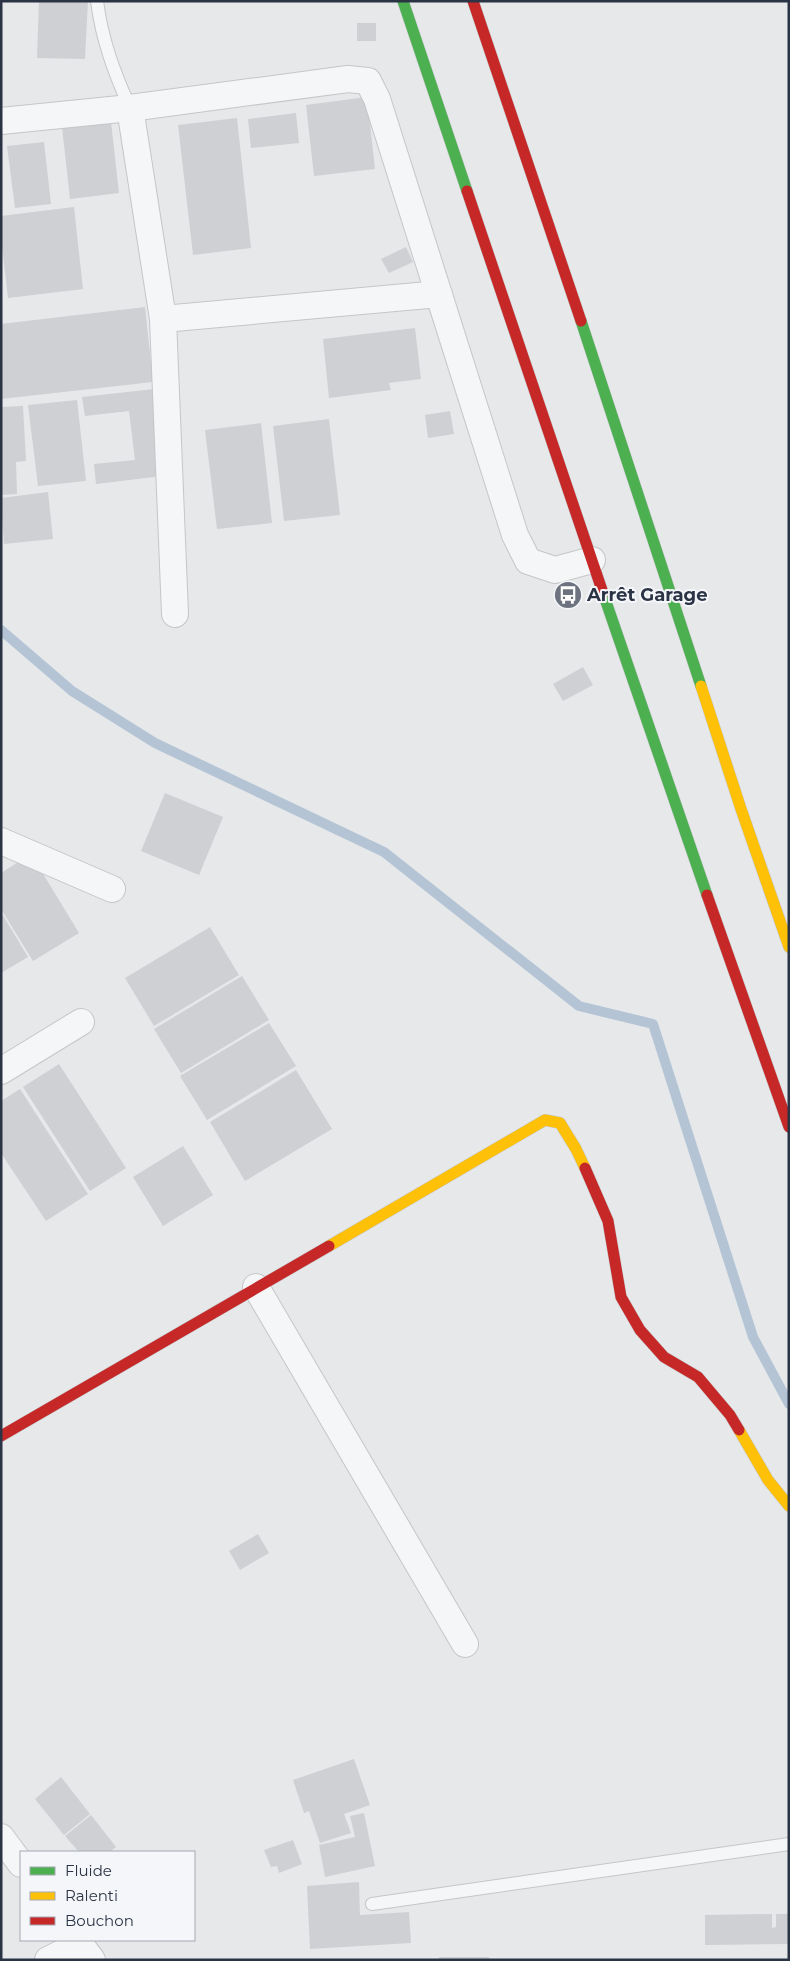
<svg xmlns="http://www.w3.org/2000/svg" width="790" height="1961" font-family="Montserrat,sans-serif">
<rect width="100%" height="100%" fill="#e6e8ea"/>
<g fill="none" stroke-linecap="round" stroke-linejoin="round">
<path stroke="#b4c4d5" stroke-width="10" d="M1,630L72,691L155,743L384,852L579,1006L653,1024L753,1337L789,1404"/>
</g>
<path fill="#ced0d3" d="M39,1H88L85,59L37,58Z
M357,23H376V41H357Z
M367,97L375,169L314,176L306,105Z
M296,113L299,143L251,148L248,119Z
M237,118L251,248L193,255L178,125Z
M111,122L119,193L70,199L62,127Z
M44,142L51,204L15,208L7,146Z
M74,207L83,289L8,298L1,237V216Z
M406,247L413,262L389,273L381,259Z
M145,307L153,382L1,399V324Z
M415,328L421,379L389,383L391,390L329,398L323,339Z
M154,389L163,476L96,484L94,464L135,460L129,411L85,416L82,397Z
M77,400L86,481L38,486L28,405Z
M23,406L26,461L16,462L17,494L1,495V407Z
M450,411L454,434L428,438L425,415Z
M329,419L340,515L284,521L273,426Z
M261,423L272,523L217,529L205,430Z
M48,492L53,539L4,544L1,498Z
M583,667L593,685L563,701L553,684Z
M165,793L223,817L199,875L141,851Z
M31,854L79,933L33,961L1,909V873Z
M1,912L28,957L1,973Z
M210,927L239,975L154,1026L125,978Z
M242,976L269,1020L181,1073L154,1029Z
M269,1023L296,1066L207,1120L180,1076Z
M59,1064L126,1168L90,1191L23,1087Z
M296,1070L332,1129L245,1181L210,1122Z
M20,1089L88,1194L46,1221L1,1153V1101Z
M183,1146L213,1195L163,1226L133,1177Z
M258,1534L269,1553L240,1570L229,1551Z
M354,1759L370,1805L344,1814L351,1833L320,1843L309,1811L304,1813L293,1780Z
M61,1777L90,1814L64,1835L35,1799Z
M364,1813L375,1866L325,1877L319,1845L355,1837L350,1816Z
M91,1815L116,1847L109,1852H79L65,1836Z
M293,1840L302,1864L279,1873L277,1866L271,1867L264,1850Z
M359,1882L360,1915L409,1912L411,1943L310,1949L307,1886Z
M772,1914V1928L776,1927V1914H789V1944L705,1945V1915Z
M439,1957H489V1960H439Z"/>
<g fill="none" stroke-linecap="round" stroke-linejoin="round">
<defs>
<path id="lane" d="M97,1C102,40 114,72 130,108
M372,1904L789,1844"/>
<path id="street" d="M130,108L163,319L439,294
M1,121L130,108L348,79L368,81L377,99L515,535L528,561L555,570L592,560
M163,319L175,614
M1,841L112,889
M1,1071L81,1022
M256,1287L465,1644
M1,1837L21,1864
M48,1960L80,1944L92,1960"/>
<path id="fast" d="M403,1L467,191
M581,321L701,686
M603,593L707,895"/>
<path id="slow" d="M701,686L741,809L789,947
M329,1246L545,1120L560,1123L576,1149L585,1168
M739,1430L768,1480L789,1506"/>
<path id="jam" d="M473,1L581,321
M467,191L603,593
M707,895L789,1127
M585,1168L608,1221L621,1297L640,1330L664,1357L698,1377L730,1415L739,1430
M1,1436L329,1246"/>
</defs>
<use href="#lane" stroke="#c4c6c8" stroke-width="14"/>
<use href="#street" stroke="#c4c6c8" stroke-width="28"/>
<use href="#fast" stroke="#c4c6c8" stroke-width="12"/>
<use href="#slow" stroke="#c4c6c8" stroke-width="12"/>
<use href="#jam" stroke="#c4c6c8" stroke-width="12"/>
<use href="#lane" stroke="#f5f6f7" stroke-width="12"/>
<use href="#street" stroke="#f5f6f7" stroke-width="26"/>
<use href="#fast" stroke="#4caf50" stroke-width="11"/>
<use href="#slow" stroke="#ffc107" stroke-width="11"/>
<use href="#jam" stroke="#c62828" stroke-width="11"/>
</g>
<defs>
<symbol id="bus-disc" viewBox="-11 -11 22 22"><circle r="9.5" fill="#6c737f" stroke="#f4f6f9"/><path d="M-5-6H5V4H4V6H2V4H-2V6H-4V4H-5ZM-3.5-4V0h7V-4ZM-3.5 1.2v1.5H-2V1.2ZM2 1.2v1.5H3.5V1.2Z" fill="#fff"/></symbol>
</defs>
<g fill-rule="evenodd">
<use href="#bus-disc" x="552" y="579" width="32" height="32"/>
</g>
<g text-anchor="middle" stroke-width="4" stroke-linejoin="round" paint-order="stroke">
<g font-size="18" font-weight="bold" fill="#2b3445" stroke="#f4f6f9" text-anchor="start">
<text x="587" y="601">Arrêt Garage</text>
</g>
</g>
<rect width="790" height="1961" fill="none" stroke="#2b3445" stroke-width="5"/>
<rect x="20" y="1851" width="175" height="90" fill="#f4f6f9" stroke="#a4a8b1"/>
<rect x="30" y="1867" width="25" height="8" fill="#4caf50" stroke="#a4a8b1"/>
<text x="65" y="1876" font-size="15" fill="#2b3445">Fluide</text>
<rect x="30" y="1892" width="25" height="8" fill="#ffc107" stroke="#a4a8b1"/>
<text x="65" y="1901" font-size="15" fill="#2b3445">Ralenti</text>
<rect x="30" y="1917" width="25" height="8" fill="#c62828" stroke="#a4a8b1"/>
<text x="65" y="1926" font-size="15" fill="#2b3445">Bouchon</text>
</svg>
